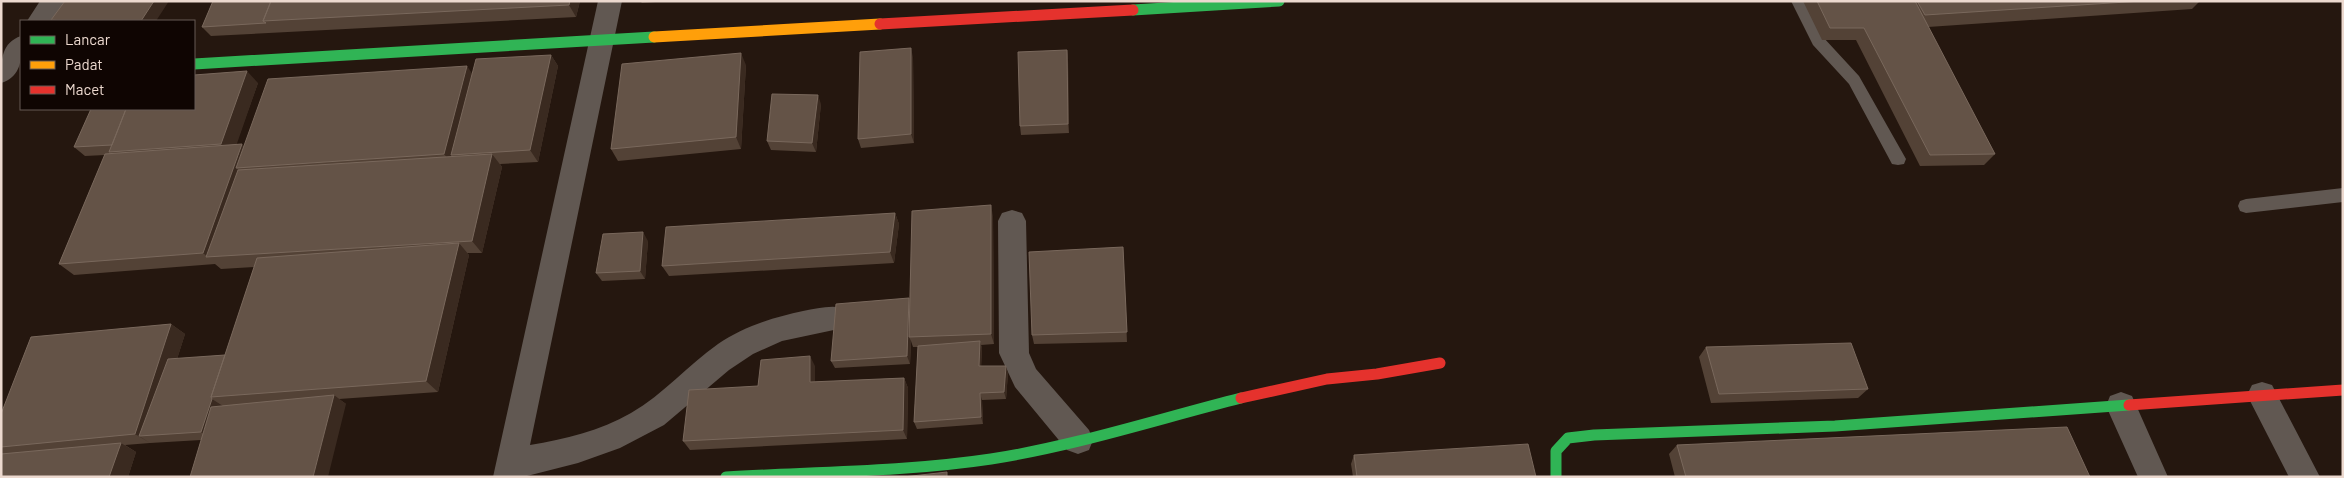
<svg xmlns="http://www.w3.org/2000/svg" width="2344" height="478" font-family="Barlow,sans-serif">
<rect width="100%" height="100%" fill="#25170f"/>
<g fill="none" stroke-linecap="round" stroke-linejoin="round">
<path fill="#615852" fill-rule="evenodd" d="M1791,1H1805L1823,37L1859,76L1906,159L1904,164L1898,165L1892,164L1849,84L1813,45Z
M2343,188V202L2246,213L2240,211L2238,206L2240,201L2246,199Z"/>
<path fill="#615852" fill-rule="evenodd" d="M40,1H65L52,21H27Z
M598,1H622L530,445C565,439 600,431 631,413C664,394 688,365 718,344C743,327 774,317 803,311C818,308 833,304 848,309L852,318L848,327L782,341L753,354L729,370L664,425L620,448L578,463L523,477H493Z
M21,36C22,56 23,76 1,83C1,63 0,43 21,36Z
M1012,210L1022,213L1026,221L1029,353L1036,369L1089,430L1093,440L1089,450L1078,454L1067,450L1015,387L999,353L998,221L1002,213Z
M2262,382L2272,385L2320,477H2289L2247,395L2252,385Z
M2121,392L2132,396L2168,477H2138L2106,406L2110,396Z"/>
<path stroke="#30b455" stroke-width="11" d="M1133,10L1279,1
M194,64L654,37
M726,477C814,472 904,472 991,459C1075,446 1158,419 1241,398
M1556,477V451L1568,438L1594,435L1835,426L2129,405"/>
<path stroke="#ff9f0a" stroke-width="11" d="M654,37L880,24"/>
<path stroke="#e5322d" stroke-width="11" d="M880,24L1133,10
M1241,398L1327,379L1377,374L1440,363
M2129,405L2343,390"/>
</g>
<path fill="#534236" d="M213,1H580L576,17L211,36L202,27Z
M640,1H669L642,3Z
M1803,1H2200L2192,9L1928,27L1995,154L1984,165L1920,166L1856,40H1822Z
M1067,50L1068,59L1069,133L1021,135L1020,126Z
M551,55L558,66L538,162L500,164L502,167L482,253H467L469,255L438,392L339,399L346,404L201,440L150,443L125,445L136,452L128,477H1V414L171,324L185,334L177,359L225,355L254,267L221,269L215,264L74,275L59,264L105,155L85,156L74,147L258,83L236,144L244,146L472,74Z
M913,57L914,143L861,148L858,139Z
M746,65L741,149L618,161L611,149Z
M821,104L816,152L771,150L767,141Z
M895,213L899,224L894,263L669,276L662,266Z
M993,216L994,344L981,345L982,348L981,366L1008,373L1006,399L982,400L983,424L917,429L914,422L918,347H913L911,341L910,364L835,368L831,361L910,301Z
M648,241L645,279L602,281L596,273Z
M1123,247L1127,342L1034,344L1032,335Z
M1706,347L1868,389L1858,398L1711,403L1699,357Z
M815,366V382L904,378L908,388L907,439L690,450L683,441L758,386Z
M1677,445L2090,477H1675L1669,454Z
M1354,455L1536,477H1353L1351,464Z"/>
<path fill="#3a2a20" d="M154,1H169L156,21H141Z
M570,1H580L576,17L569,5Z
M911,48L913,57L914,143L911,134Z
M1067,50L1068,59L1069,133L1068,124Z
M741,53L746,65L741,149L736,137Z
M551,55L558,66L538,162L530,150Z
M467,66L476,79L451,155L456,161L455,167L444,154Z
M247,71L258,83L233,155L221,144Z
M818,95L821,104L816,152L812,143Z
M242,144L253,155L236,168L246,178L208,257L203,253Z
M492,154L502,167L482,253L472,241Z
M991,205L993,216L994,344L991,334Z
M895,213L899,224L894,263L890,252Z
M643,232L648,241L645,279L640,271Z
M459,243L469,255L438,392L426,381Z
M909,298L912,306L909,337L911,341L910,364L907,356Z
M171,324L185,334L153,435L139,436L150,443L135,434Z
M980,341L982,348L981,373L979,366Z
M810,356L815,366V391L810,382Z
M1006,366L1008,373L1006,399L1004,392Z
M904,378L908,388L907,439L903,430Z
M980,393L982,400L983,424L981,417Z
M334,395L346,404L328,477H313Z
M212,399L223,406L212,439L201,432Z
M121,443L136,452L128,477H109Z"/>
<path fill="#645347" stroke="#79685c" d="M65,1H154L141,21H63L51,20Z
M213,1H271L263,21L266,23L202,27Z
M271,1H570L569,5L263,21Z
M1817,1H1915L1995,154L1930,155L1864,28H1830Z
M1917,1H2142L1925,15Z
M911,48V134L858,139L860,52Z
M1067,50L1068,124L1020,126L1018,52Z
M741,53L736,137L611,149L622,64Z
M551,55L530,150L451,155L476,59Z
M467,66L444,154L236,168L268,79Z
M247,71L221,144L109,152L126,109H194V75Z
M772,94L818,95L812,143L767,141Z
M91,109H126L112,145L74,147Z
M242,144L203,253L59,264L105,154Z
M492,154L472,241L206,257L238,170Z
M991,205V334L909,337L912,211Z
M895,213L890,252L662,266L666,227Z
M643,232L640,271L596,273L603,234Z
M459,243L426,381L211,397L257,258Z
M1123,247L1127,332L1032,335L1029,252Z
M909,298L907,356L831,361L836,304Z
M171,324L135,434L1,447V414L31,337Z
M980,341L979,366H1006L1004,392L980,393L981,417L914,422L918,346Z
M1851,343L1868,389L1719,394L1706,347Z
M225,355L211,397L212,399L201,432L139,436L168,359Z
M810,356V382L904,378L903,430L683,441L689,390L758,386L761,360Z
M334,395L313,477H190L211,407Z
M2067,427L2090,477H1686L1677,445Z
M121,443L109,477H1V454Z
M1528,444L1536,477H1357L1354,455Z
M947,472V477H903Z"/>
<rect width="2344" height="478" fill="none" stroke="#ecd9cf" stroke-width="5"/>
<rect x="20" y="20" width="175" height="90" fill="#0f0502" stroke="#675a54"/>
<rect x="30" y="36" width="25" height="8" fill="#30b455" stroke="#675a54"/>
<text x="65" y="45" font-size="15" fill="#ecd9cf">Lancar</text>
<rect x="30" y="61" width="25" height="8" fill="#ff9f0a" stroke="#675a54"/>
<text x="65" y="70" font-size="15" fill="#ecd9cf">Padat</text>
<rect x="30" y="86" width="25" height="8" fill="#e5322d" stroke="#675a54"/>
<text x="65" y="95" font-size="15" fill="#ecd9cf">Macet</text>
</svg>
